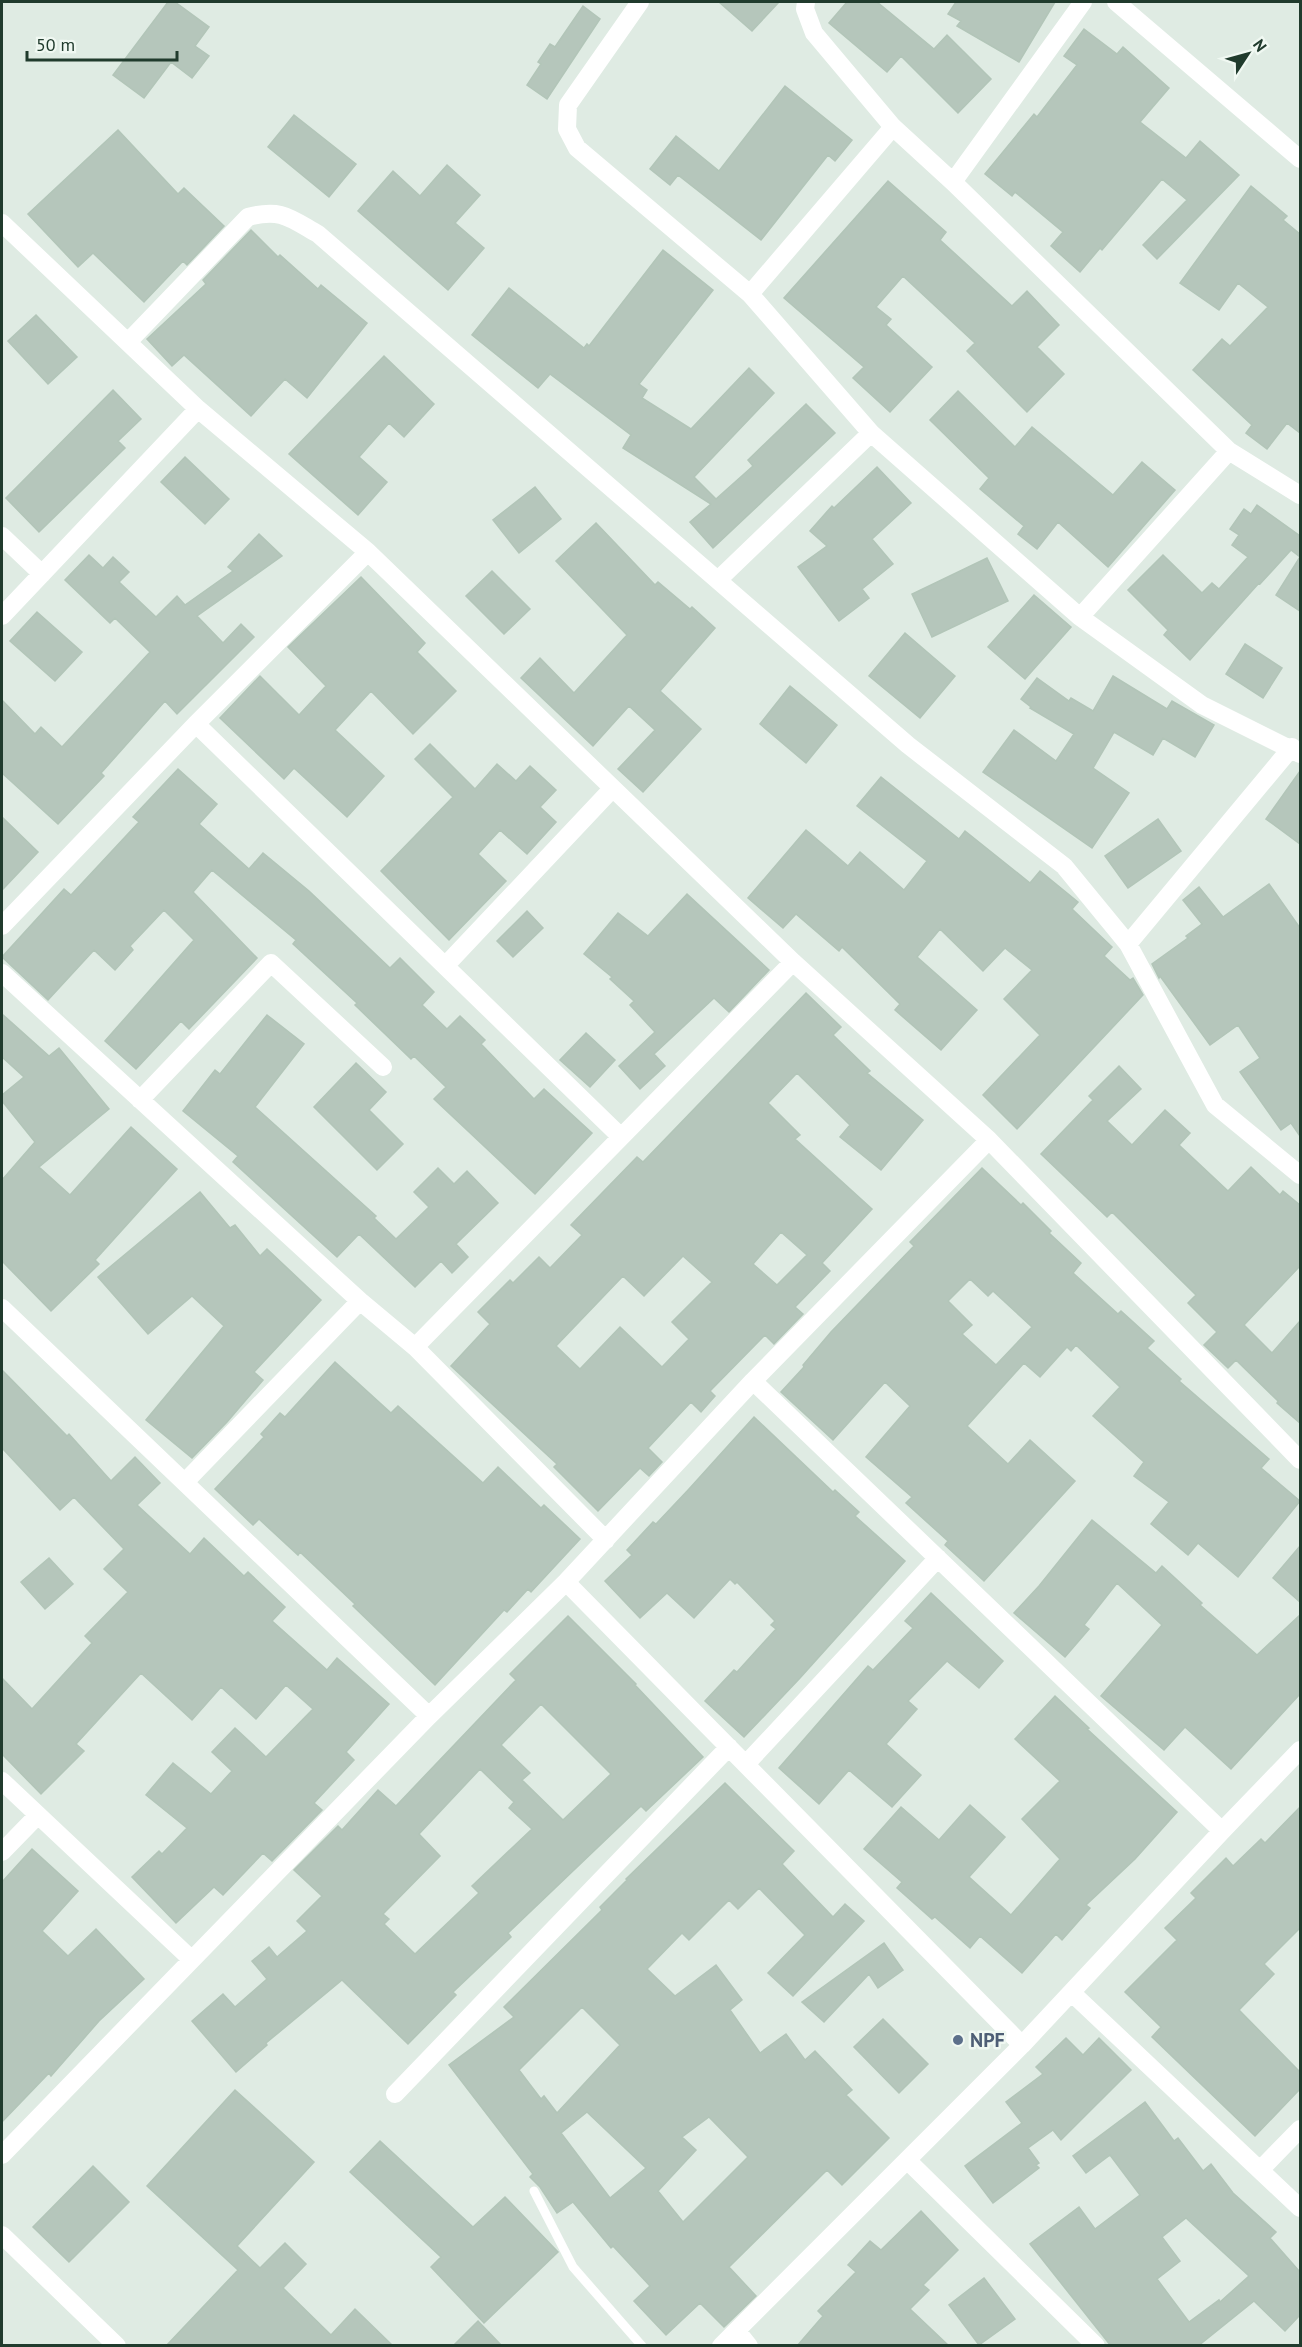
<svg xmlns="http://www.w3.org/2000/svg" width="1302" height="2347" font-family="'PT Sans',sans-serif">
<rect width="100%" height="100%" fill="#dfebe3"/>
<path fill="#b5c6bb" stroke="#b2c5b8" stroke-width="1.5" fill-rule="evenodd" d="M168,2H175L209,27L195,46L209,56L192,78L171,62L144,98L113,75Z
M719,2H779L752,31Z
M847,2H877L934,49L947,35L991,79L958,113L901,56L887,72L829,23Z
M956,2H1055L1019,62L957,26L961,21L948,14Z
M583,6L600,19L547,99L527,85L541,64L538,62L550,44L555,47Z
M1084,29L1117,54L1123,47L1169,88L1140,122L1186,158L1200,141L1239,175L1157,259L1143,245L1187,200L1162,179L1102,250L1100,248L1080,272L1051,246L1063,232L1015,192L1012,196L985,174L1034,114L1037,117L1077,65L1064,56Z
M785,86L852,140L835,161L828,155L761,240L678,175L670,185L650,169L676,136L719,171Z
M294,115L356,164L329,197L268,147Z
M118,130L178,194L184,188L224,226L187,265L183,261L144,302L93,253L78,267L28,214Z
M447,165L480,195L455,223L484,248L448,290L358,211L393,171L420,196Z
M888,181L946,232L940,240L1012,306L1027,291L1059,325L1037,347L1064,374L1027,412L967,351L975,343L903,276L876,307L891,319L886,325L932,367L890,412L853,378L864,367L784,298Z
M1251,186L1287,216L1283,220L1300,234V433L1287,423L1267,449L1246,433L1252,425L1193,370L1222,339L1230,346L1268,307L1238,283L1219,310L1180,283Z
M251,230L278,257L280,255L318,289L321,285L367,323L307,398L285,379L251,416L184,355L172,366L147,339L206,284L203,280Z
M663,250L713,290L639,384L647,390L642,398L691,429L749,368L774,393L694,477L716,499L753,466L748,460L806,404L835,433L713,548L690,522L711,504L623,448L631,435L550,374L538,388L472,335L509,288L584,348L587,344L589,346Z
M36,315L77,357L48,384L8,341Z
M384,356L434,404L404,437L389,423L359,457L387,482L358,515L289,454Z
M113,390L141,419L118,441L125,448L39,532L6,498Z
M958,391L1015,447L1032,427L1113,495L1142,462L1175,490L1108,567L1058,522L1037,549L1018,534L1024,526L980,489L989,478L930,420Z
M185,457L229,499L205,524L161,482Z
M877,467L911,503L872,539L893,564L862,589L869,598L839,621L798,567L827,546L810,531L832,506L834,508Z
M535,487L561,519L519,553L493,520Z
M1257,505L1300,536V611L1276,595L1300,557L1291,550L1260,584L1259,583L1190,660L1164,635L1168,630L1128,590L1163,555L1202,593L1212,583L1219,589L1248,557L1232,545L1239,535L1230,529L1244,509L1251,514Z
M596,523L655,585L658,582L690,609L692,607L715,628L660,691L701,729L643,792L618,769L655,730L629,706L593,746L521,678L540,658L574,693L627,635L556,561Z
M259,534L282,556L197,616L223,643L241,624L254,637L177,714L165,701L101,773L104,776L58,824L2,773V700L35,734L41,727L62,747L150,652L115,618L110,623L65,580L89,555L103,568L113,557L129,572L119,582L156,617L177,596L185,605L233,571L228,567Z
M987,558L1008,601L932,637L912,594Z
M492,571L530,609L504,634L466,596Z
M361,577L425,643L417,652L456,691L413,734L371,691L335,730L384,776L347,817L294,768L284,779L220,718L260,676L299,715L326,686L288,647Z
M1034,595L1071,627L1025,679L988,647Z
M37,612L82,652L55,681L10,641Z
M905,633L955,676L920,718L869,676Z
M1245,644L1282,668L1263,698L1226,674Z
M1113,676L1167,709L1172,701L1214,725L1195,757L1163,738L1153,755L1114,732L1093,768L1129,793L1092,848L983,772L1014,730L1056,761L1074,734L1030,708L1031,707L1021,699L1037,678L1069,701L1071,698L1093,711Z
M790,686L837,725L806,763L760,724Z
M430,744L475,789L497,764L516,781L530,766L556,790L540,807L556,822L527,854L500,830L478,854L506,881L449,940L381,871L453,797L415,759Z
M178,769L217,804L199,824L249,869L263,853L309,891L390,968L400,958L434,992L422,1005L447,1029L460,1016L485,1040L481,1044L534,1099L544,1089L592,1133L535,1194L434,1099L446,1087L414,1056L411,1059L355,1005L357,1003L293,944L296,940L212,870L193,892L257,958L189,1029L181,1021L136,1069L105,1041L194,940L164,910L130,946L133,950L115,970L94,950L48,1000L2,957L64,889L71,895L139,822L133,817Z
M1300,771V844L1266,819Z
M881,777L959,839L965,831L1030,883L1040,871L1078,902L1072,909L1112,947L1104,956L1130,980L1133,978L1143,995L1017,1129L983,1095L1040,1035L1004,999L1032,970L1005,948L983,971L940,929L917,957L977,1010L941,1050L895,1010L900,1004L842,947L839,951L796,914L783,928L748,898L806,830L848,866L860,852L904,890L927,861L857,806Z
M2,817L38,852L2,890Z
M1158,819L1181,851L1128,888L1105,856Z
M1269,884L1300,928V1136L1291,1123L1281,1130L1240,1072L1260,1058L1238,1025L1210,1045L1160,976L1159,978L1152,964L1188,938L1186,936L1202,924L1183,900L1199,887L1223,917Z
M687,894L769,970L729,1012L714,998L654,1054L665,1066L640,1089L619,1066L655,1032L630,1005L634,1001L610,979L612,977L584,954L618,913L648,936Z
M527,911L543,928L513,957L497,941Z
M806,993L841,1027L833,1035L870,1071L867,1073L923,1120L881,1170L840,1137L850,1125L797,1073L768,1103L800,1135L795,1139L872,1209L822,1263L830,1271L795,1307L803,1314L774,1344L765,1335L710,1391L715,1396L701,1412L691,1402L648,1448L662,1462L649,1476L640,1468L598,1511L554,1467L557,1464L451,1366L490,1324L478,1312L510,1280L513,1283L539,1257L550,1268L582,1235L571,1225L637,1157L643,1162ZM781,1232L807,1255L777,1285L753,1264ZM683,1256L712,1282L672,1322L689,1339L662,1367L620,1327L580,1369L556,1346L623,1276L644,1296Z
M2,1014L49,1056L59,1048L109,1109L39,1167L70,1195L131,1127L177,1169L95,1260L99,1264L51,1311L2,1261V1180L35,1142L2,1101V1095L24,1077L2,1057Z
M267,1015L304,1044L255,1107L376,1216L374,1218L396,1239L429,1207L414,1192L438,1168L454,1184L467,1171L498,1203L456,1244L468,1257L452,1273L441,1261L415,1287L359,1234L337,1257L233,1162L238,1156L183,1111L215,1070L220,1074Z
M586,1033L615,1060L590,1087L560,1060Z
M356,1063L386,1092L369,1110L403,1144L377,1170L314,1107Z
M1119,1066L1141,1089L1107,1121L1132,1145L1165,1110L1190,1133L1179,1145L1228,1191L1251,1167L1280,1195L1283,1191L1300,1205V1266L1244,1325L1272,1353L1300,1321V1423L1277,1403L1278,1401L1236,1360L1228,1368L1204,1345L1217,1332L1188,1303L1196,1295L1112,1212L1107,1217L1041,1154L1093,1100L1089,1096Z
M982,1168L1021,1205L1023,1203L1051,1231L1049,1233L1081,1263L1073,1273L1118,1314L1121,1311L1154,1341L1147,1348L1181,1379L1179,1381L1269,1459L1261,1468L1300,1501L1238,1577L1198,1543L1188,1555L1151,1524L1169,1502L1134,1476L1144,1462L1093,1416L1120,1387L1076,1345L1071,1351L1067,1347L1040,1377L1024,1363L967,1426L1008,1464L1030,1440L1075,1481L984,1581L945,1545L948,1541L906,1503L912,1497L866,1457L910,1406L885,1382L833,1440L781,1392L804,1367L803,1365L831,1332L914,1246L910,1242ZM970,1279L988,1296L993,1291L1032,1327L996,1365L962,1334L972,1325L948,1301Z
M200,1192L230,1228L235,1225L260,1256L267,1249L321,1300L254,1372L263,1380L227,1422L192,1458L146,1420L224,1326L192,1296L148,1334L98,1277Z
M335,1362L391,1413L398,1406L483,1483L498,1467L541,1508L544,1505L580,1539L531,1592L528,1589L507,1612L504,1610L435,1685L353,1606L355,1604L300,1552L298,1555L259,1519L253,1525L215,1489L264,1437L261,1434L280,1413L285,1417Z
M2,1370L67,1436L69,1434L111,1481L135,1457L160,1483L137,1505L190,1554L204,1538L244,1576L248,1572L285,1607L272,1621L327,1670L337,1658L389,1704L346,1752L354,1760L314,1803L322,1810L272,1861L263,1853L223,1895L214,1887L176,1923L132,1877L159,1851L162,1854L187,1828L146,1795L173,1763L211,1794L232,1771L212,1752L235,1728L266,1757L313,1709L286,1685L256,1719L221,1687L192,1720L141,1673L76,1744L84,1751L41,1794L2,1754V1678L32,1709L92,1643L85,1636L128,1592L104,1569L124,1549L74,1497L60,1510L2,1448Z
M754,1417L833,1492L835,1490L859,1512L855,1516L905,1561L800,1678L744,1737L705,1701L734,1670L737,1672L776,1629L771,1625L775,1621L737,1582L735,1584L730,1579L694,1618L667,1593L640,1618L605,1581L632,1555L627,1550L653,1522L656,1524L689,1489Z
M1092,1520L1156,1573L1162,1566L1202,1603L1200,1605L1257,1655L1300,1615V1694L1231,1769L1185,1727L1164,1750L1101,1696L1162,1625L1117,1583L1084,1625L1089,1629L1065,1657L1014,1613L1039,1586Z
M1300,1546V1602L1273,1578Z
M49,1558L73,1584L45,1609L21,1582Z
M931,1593L1003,1661L979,1688L947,1661L908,1701L917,1709L886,1744L921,1775L892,1807L849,1770L819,1804L779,1768L868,1666L873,1670L913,1628L905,1621Z
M568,1616L636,1684L635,1685L703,1757L646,1811L641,1806L508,1933L511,1937L453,1992L456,1995L408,2044L342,1980L266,2043L267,2045L236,2072L192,2021L223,1994L235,2007L267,1979L252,1961L269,1947L277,1957L307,1931L297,1921L322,1896L294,1870L338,1826L342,1830L378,1790L396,1806L516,1680L510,1674ZM541,1704L611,1774L563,1820L522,1780L530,1773L501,1745ZM480,1769L514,1802L509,1808L532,1829L472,1886L479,1893L415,1954L384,1924L389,1919L383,1914L440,1856L419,1834Z
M1055,1696L1089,1728L1087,1729L1177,1812L1135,1859L1086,1905L1090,1908L1062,1940L1056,1934L1022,1973L980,1936L970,1948L935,1917L932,1919L897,1888L902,1882L864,1849L901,1807L939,1840L970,1805L1005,1837L969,1877L1011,1915L1060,1859L1022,1819L1060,1781L1015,1739Z
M725,1783L794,1851L782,1864L833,1917L845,1904L864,1921L793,1996L768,1973L805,1935L759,1888L738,1909L729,1900L689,1940L682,1933L647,1969L675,1996L716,1965L742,2000L730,2010L760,2053L786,2034L805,2060L815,2051L852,2090L846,2095L889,2138L842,2185L827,2170L729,2267L756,2296L724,2327L700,2303L666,2335L634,2301L650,2286L613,2246L611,2248L573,2202L557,2213L540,2187L530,2177L533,2174L449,2065L514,2017L504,2007L602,1910L600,1907L627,1880L626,1879ZM582,2007L620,2045L557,2113L544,2096L541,2099L519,2070ZM587,2112L646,2168L610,2198L561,2133ZM709,2117L748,2157L683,2222L658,2191L696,2150L682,2137Z
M1300,1807V1928L1264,1964L1274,1974L1239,2010L1300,2072V2089L1255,2136L1152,2037L1161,2027L1125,1992L1177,1940L1165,1928L1196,1898L1191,1893L1226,1858L1233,1866L1261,1839L1265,1843Z
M32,1849L78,1891L42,1931L68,1956L96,1929L144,1979L99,2021L51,2076L49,2073L2,2122V1882Z
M884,1943L903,1970L878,1988L869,1974L824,2022L802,2002Z
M883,2019L928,2064L899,2093L854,2047Z
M1066,2038L1083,2055L1099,2038L1131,2070L1061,2140L1053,2130L1028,2148L1039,2163L1036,2165L1039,2168L993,2203L965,2166L1022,2123L1006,2102L1043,2074L1036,2067Z
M235,2090L314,2162L237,2246L260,2268L285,2243L306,2264L283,2288L331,2335L355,2309L393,2346H166L238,2270L147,2186Z
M1145,2102L1174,2141L1178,2138L1203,2171L1211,2164L1233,2193L1276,2232L1270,2238L1300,2272V2315L1285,2331L1254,2301L1198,2346H1111L1030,2244L1079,2207L1095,2229L1140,2195L1110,2155L1086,2173L1073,2156ZM1186,2218L1249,2276L1220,2302L1219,2300L1189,2322L1157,2279L1180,2261L1162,2237Z
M380,2141L473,2227L505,2197L558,2252L484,2323L431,2267L441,2257L350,2172Z
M93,2166L129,2202L69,2262L33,2227Z
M921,2211L958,2250L923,2285L929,2290L910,2309L949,2346H797L823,2316L818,2311L856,2272L848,2265L870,2241L881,2250Z
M984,2278L1015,2319L979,2345L949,2305Z
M478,2321L502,2346H453Z"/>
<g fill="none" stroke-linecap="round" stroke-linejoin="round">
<path stroke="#fff" stroke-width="9" d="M534,2191L573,2267L642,2346"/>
<path stroke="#fff" stroke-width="18" d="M640,2L568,105L567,129L577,148L750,294L871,433L1080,617L1202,705L1300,754
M806,2L805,9L814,33L893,127L953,182L1229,451L1300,495
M1116,2L1300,159
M953,182L1083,2
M2,223L198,409L368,552L793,962L989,1140L1300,1460
M750,294L893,127
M128,342L248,217C281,208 290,218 318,234L908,745L1064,866L1128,944L1215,1105L1300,1175
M2,536L42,574
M718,580L871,433
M2,616L198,409
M1080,617L1229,451
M196,724L620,1136
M2,926L196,724L368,552
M1128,944L1292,747
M446,965L612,789
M2,973L360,1301L415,1347L606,1540
M140,1100L271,963L383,1067
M2,1308L429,1716
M415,1347L793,962
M753,1381L1222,1831
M185,1482L360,1301
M566,1582L1022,2045
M746,1764L938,1558
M2,1781L191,1959
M2,1852L38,1815
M1072,1993L1300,2208
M395,2094L729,1747
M2,2155L429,1716L566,1582L753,1381L989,1140
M907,2160L1096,2346
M1260,2170L1300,2129
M2,2235L117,2346
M737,2331L749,2346
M721,2346L1022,2045L1222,1831L1300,1750"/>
</g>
<circle fill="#5c6f8a" stroke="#f0f8f2" stroke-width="2" cx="958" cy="2040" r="6"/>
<g text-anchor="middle" stroke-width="5" stroke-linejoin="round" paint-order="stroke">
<g font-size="20" font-weight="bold" fill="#4e5e75" stroke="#f0f8f2" text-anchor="start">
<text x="970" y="2047">NPF</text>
</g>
</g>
<rect width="1302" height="2347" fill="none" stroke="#203b2d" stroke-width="6"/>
<g transform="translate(1248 54) rotate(54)" stroke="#f0f8f2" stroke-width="4.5" paint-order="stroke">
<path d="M0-4.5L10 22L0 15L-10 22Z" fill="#203b2d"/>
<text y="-9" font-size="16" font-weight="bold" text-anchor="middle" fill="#203b2d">N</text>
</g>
<path d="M27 51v9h150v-9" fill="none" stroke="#203b2d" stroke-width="3"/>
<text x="36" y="51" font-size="18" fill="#203b2d" stroke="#f0f8f2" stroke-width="4.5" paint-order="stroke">50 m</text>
</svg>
